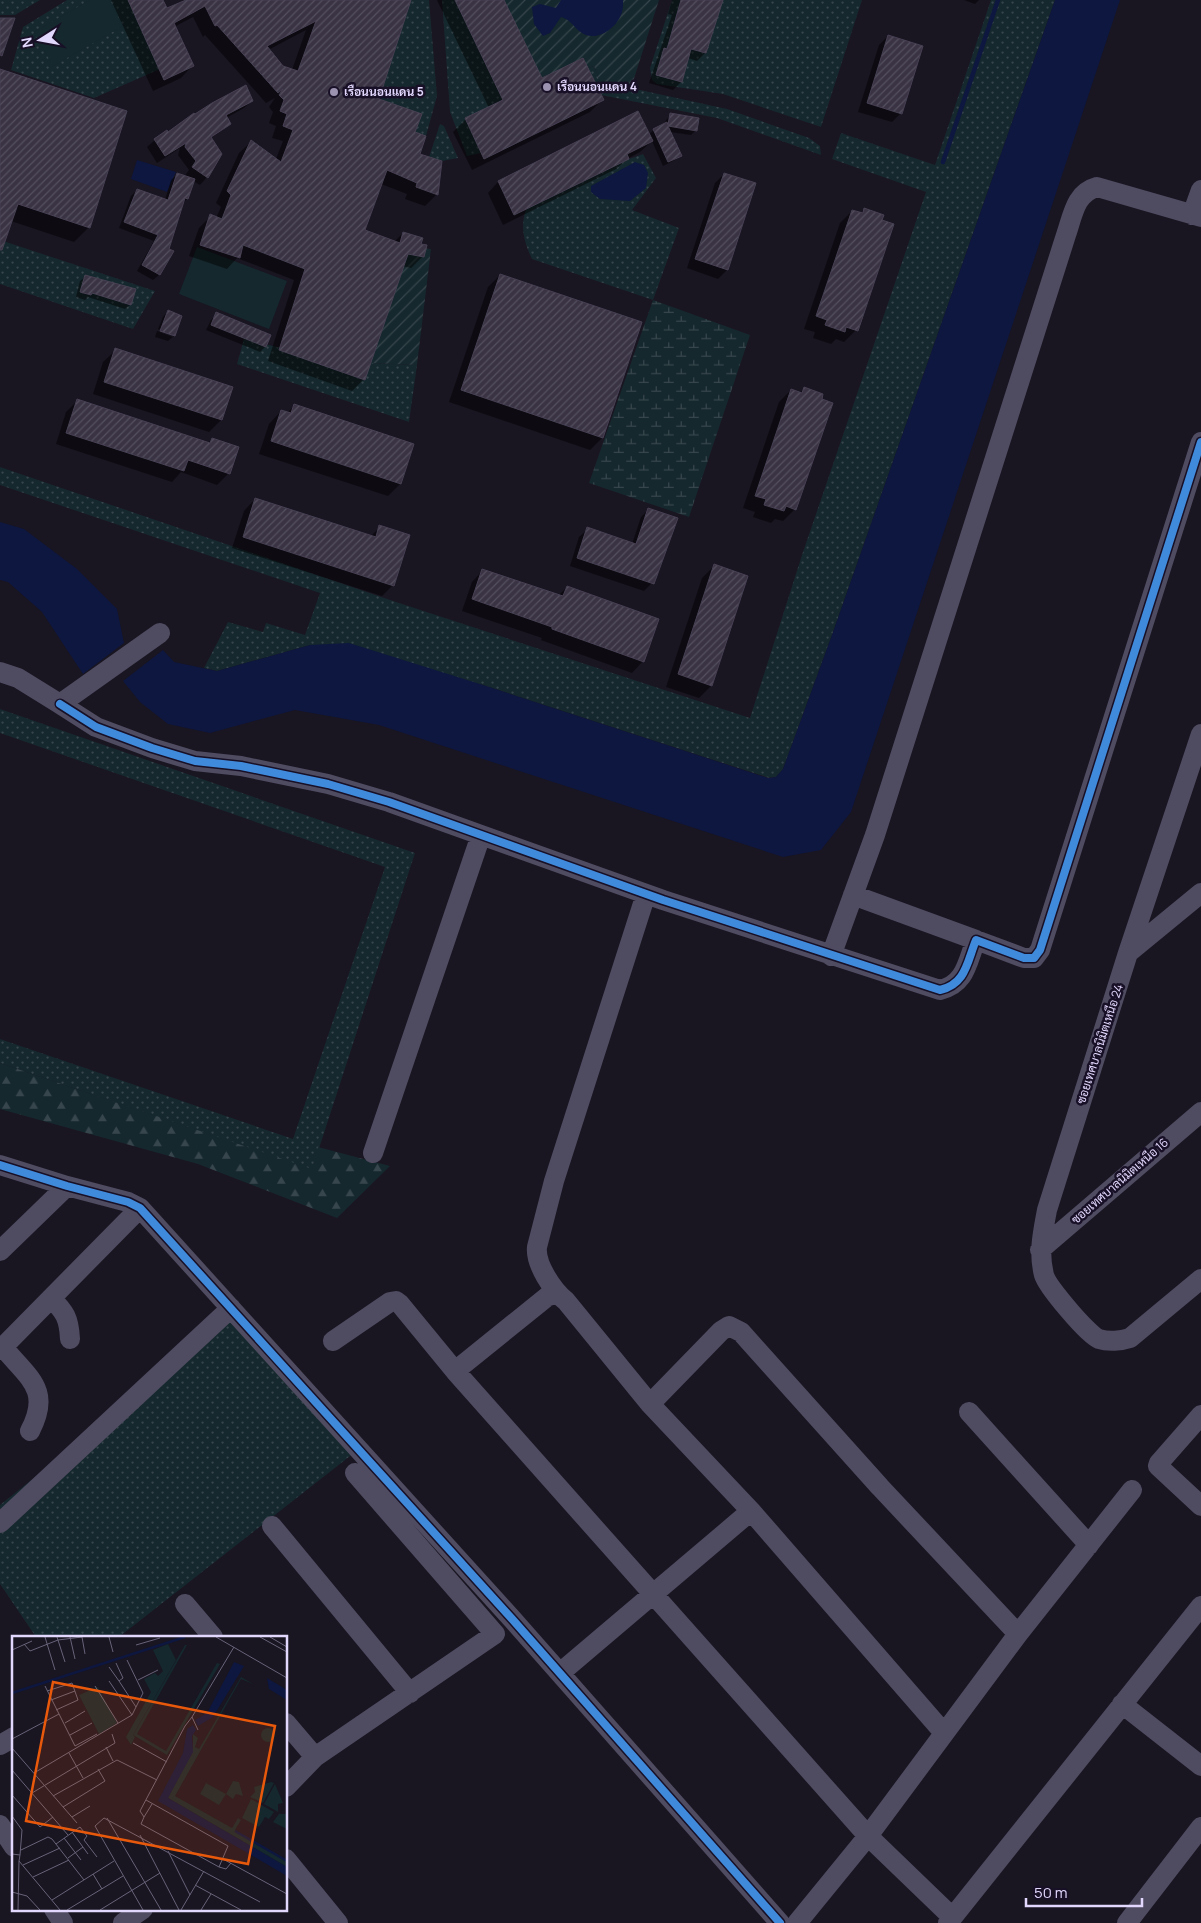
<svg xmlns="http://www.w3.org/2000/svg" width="1201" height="1923" font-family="Manrope,Sarabun,sans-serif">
<defs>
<pattern id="grass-dots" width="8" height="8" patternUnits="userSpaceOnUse" patternTransform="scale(1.25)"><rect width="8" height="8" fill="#15282d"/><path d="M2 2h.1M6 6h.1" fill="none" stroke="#37464c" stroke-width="1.8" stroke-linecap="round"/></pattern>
<pattern id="forest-firs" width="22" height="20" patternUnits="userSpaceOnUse" patternTransform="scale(1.25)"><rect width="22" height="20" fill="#15282d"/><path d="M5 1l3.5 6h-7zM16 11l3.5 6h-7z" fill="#37464c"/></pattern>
<pattern id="wetland-marsh" width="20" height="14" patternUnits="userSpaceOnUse" patternTransform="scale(1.25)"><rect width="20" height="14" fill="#15282d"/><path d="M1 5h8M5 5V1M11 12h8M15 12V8" fill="none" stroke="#37464c"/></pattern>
<pattern id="garden-furrows" width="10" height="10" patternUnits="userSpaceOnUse" patternTransform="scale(1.25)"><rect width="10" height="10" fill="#15282d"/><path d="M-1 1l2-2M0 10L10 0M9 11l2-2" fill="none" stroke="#37464c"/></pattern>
<pattern id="building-hatch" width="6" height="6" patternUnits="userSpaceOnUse" patternTransform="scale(1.25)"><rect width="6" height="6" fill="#393343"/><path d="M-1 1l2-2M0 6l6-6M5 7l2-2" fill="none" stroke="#55505f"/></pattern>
</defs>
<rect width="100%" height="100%" fill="#191521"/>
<path fill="url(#grass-dots)" d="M0,0H40L15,15H0Z
M67,0H128L160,69L94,98L11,70L23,27Z
M411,0H429L437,96L426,136L415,133L422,114L379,99Z
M442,0H455L503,100L465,118L481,153L467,156L450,112Z
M672,0H862L821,127L723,94L657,84L652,80L650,68Z
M991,0H1055L832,635L783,769L776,777L769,778L483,685L310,645L217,671L204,668L228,622L263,632L266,623L305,635L320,593L0,485V467L396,602L750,718L802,555L926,192L832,159L841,133L935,165Z
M594,66L601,84L631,88L727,109L809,138L820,146L821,155L717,118L601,95L588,68Z
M440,124L444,126L458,158L442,161L429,157Z
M643,154L656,178L632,210L679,228L653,300L532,259C524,242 520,227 526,209L629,159Z
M0,240L155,291L133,329L0,284Z
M244,339L365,368L371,363L417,365L409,422L237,364Z
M0,709L415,853L312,1170L0,1063V1039L293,1139L385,867L0,733Z
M231,1320L354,1453L119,1637H36L0,1584V1505Z"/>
<path fill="url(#forest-firs)" d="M0,1063L312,1169L318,1147L390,1166L337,1218L198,1164L0,1109Z"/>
<path fill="url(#wetland-marsh)" d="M653,300L750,335L689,517L589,483Z"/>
<path fill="url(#garden-furrows)" d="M504,0H659L631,88L601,84L594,66L588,68L583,58L542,78Z
M410,247L431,249L417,365L371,363Z"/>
<path fill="#15282d" d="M90,0H109L123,26L53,66L34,32Z
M197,247L287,281L269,329L179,294Z"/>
<path fill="#0e173f" d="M561,0H623C623,4 623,8 622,12C618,26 601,40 586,35C574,30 574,21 561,17L550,33L543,36L534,24L532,7L540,4L556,8Z
M1055,0H1120L851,812L821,850L783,857L379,725L295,710L210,733L168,724L140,702L123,681L163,650L174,662L217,671L310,645L349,643L483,685L768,778L776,777L783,769L832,635Z
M137,160L176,172L167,192L131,179Z
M635,162L644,165L648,173L646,188L630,201L600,199L591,192V186Z
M0,522L24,529L77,569L117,609L124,643L83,674L42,612L8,582L0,580Z"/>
<path fill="#0007" fill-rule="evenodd" d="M111,0H162L167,10L186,1L185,0H410L377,100L413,133L419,155L437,194L425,206L405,199L407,194L381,184L363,231L394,242L403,233L420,245L423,256L411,268L402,266L364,379L352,391L268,361L294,280L237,258L227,269L189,256L199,228L211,216L216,218L221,207L216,203L239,153L251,142L276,159L283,141L272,138L276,126L269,123L273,112L269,107L275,98L266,103L205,35L203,37L193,17L174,27L192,66L181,78L153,91ZM306,30L292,70L283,67L268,50Z
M437,0H503L542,80L602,100L590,112L472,170L453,132L465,120L489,108Z
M672,0H722L705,53L697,61L688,58L681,82L673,90L649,83L672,15L668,14Z
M964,0H979L975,4Z
M888,36L901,113L892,122L858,112L879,45Z
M0,70L89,227L74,242L11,221L0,245Z
M252,101L244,108L226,118L229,123L210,138L221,154L207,177L200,185L193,181L187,199L182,204L167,249L172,252L159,275L153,280L137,271L154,241L119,228L131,196L137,190L165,200L171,180L177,175L184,177L189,170L178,155L180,148L157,163L147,147L155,140L168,134Z
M671,115L696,130L691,135L670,132L680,155L675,160L663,166L652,141L640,152L627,159L616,169L503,225L488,193L498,182L648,135L654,130L665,124L666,120Z
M724,174L727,270L718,279L687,268L715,183Z
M865,210L856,330L844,342L836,339L831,344L813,338L815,332L804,329L840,223L852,211L861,214Z
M500,275L641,323L602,438L590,450L449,402L488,287Z
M85,277L130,305L125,309L88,297L85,300L76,297L80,281Z
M168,311L174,336L168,341L155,337L157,331L173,337V334L158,329L163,317Z
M217,314L265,347L260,352L206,330L211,320Z
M116,350L231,388L221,420L209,432L93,394L103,362Z
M804,389L795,509L783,521L775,519L771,523L753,517L755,512L743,508L779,402L791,390L800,393Z
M78,400L208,443L212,439L237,448L228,474L217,485L181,472L172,482L56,444L66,412Z
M295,405L413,444L400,484L388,496L259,454L269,424L281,411L287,413Z
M255,499L370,537L380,527L393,585L382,596L232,548L244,511Z
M649,509L652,583L644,591L570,566L579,537L588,529L632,544L641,517Z
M714,566L711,686L699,698L666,687L702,578Z
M483,570L558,596L567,587L643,661L632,673L541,640L542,638L462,611L472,582Z"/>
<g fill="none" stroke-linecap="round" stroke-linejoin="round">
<path stroke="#0e173f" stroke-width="4.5" d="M943,162L998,0"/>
</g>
<path fill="url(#building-hatch)" stroke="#474054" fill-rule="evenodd" d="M128,0H163L167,8L186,0H411L379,99L422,114L415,132L426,136L420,154L442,161L438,195L416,187L417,183L387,170L365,230L400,243L403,232L423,238L421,244L427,245L424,257L408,254L365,380L279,350L305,269L243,245L240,258L200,245L210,214L222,219L231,195L227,191L251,140L281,162L293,130L283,126L287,114L280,111L284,100L279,95L283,89L278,93L217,25L215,26L205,6L174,23L194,66L164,80ZM316,21L298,71L283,66L267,46Z
M455,0H504L542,78L583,58L604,100L484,159L465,118L503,100Z
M681,0H723L706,53L691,49L682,82L656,75L664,48L667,49Z
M0,18H15L2,56L0,55Z
M888,35L923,46L902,114L867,103Z
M0,69L127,111L90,228L18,204L2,250H0Z
M246,85L253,101L226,115L231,124L211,137L222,154L208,178L192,167L196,161L185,147L186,143L165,156L154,139L167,130L168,132L194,113L195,114L212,103Z
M638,111L653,141L627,154L629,159L514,215L498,181Z
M670,113L699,118L697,131L668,126L682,156L668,162L653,129L667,122L668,125Z
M177,173L195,179L188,199L185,198L169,249L174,251L160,275L142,265L158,235L124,222L137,189L168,200Z
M724,173L756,183L728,270L695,259Z
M864,208L884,215L882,220L894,224L858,331L846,327L845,332L825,325L827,320L816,316L852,210L863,213Z
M500,274L642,322L603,438L461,390Z
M85,275L136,289L131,305L92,293L91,295L80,292Z
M168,310L182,316L175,336L160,331Z
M216,312L271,335L266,347L211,325Z
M115,348L233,387L222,420L104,382Z
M804,387L823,394L822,399L833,403L796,510L786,506L784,511L764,505L766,499L755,496L791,389L802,393Z
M77,399L210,443L212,438L239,447L230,474L188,460L184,471L66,433Z
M294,404L414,444L401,484L271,441L281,410L291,413Z
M255,498L376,537L379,525L410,535L394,586L243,537Z
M648,508L678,518L654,584L577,558L587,527L636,544Z
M714,564L748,576L712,686L678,674Z
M482,569L563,596L567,586L659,619L644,662L552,629V627L472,599Z"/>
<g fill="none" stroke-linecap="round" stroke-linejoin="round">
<path stroke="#4f4b61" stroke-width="20" d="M1192,215L1201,190
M0,672L18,678L60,704L160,633
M60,704L96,727L152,748L195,761L241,766L328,784L389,802L663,900L940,990C966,984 967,962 976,940L1024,958H1034L1040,950L1201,442
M1201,734L1128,953L1047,1210C1043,1232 1038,1252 1044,1275C1047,1286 1088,1335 1099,1339C1108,1342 1121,1341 1130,1338L1201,1279
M646,894L554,1181L537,1247C535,1264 553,1291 566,1301L650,1404L751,1511L944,1733
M853,895L976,940
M1128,953L1201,893
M831,956L875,835L1066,235C1073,215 1075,193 1097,187L1201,217
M373,1153L481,835
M0,1165L67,1186L128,1202L140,1208L513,1620L780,1923
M1040,1250L1201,1112
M0,1251L67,1186
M51,1298C65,1312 69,1318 70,1339
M333,1341L390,1302L396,1301L400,1304L455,1371L868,1836L952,1917
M3,1347C28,1378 52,1389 30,1431
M0,1350L140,1208
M455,1371L548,1296L557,1294
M650,1404L721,1331L729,1326L741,1332L880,1487L1018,1634
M969,1412L1089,1545
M1201,1415L1159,1463L1158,1466L1201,1506
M0,1523L231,1308
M272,1526L410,1693
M185,1604L213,1637
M560,1673L751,1511
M1122,1704L1201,1766
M286,1723L315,1757
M0,1745L14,1737
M286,1787L315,1757L495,1634L355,1473
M0,1825L14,1847
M286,1859L338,1923
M54,1909L63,1923
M123,1923L143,1909
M797,1923L868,1836L1018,1634L1132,1490
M948,1923L1201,1606
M1127,1923L1201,1827"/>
<defs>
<path id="cycleway" d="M60,704L96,727L152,748L195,761L241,766L328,784L389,802L663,900L940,990C966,984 967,962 976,940L1024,958H1034L1040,950L1201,442
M0,1165L67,1186L128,1202L140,1208L513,1620L780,1923"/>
</defs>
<use href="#cycleway" stroke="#181026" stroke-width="11"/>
<use href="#cycleway" stroke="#408adc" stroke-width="8"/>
</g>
<g fill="#9c93b0" stroke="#181026" stroke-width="2">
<circle cx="547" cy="87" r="5"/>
<circle cx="334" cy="92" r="5"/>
</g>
<g text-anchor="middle" stroke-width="5" stroke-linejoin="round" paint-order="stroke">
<g font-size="12" font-weight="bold" fill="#e2d7fd" stroke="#181026" text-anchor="start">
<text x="557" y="91">เรือนนอนแดน 4</text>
<text x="344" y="96">เรือนนอนแดน 5</text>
</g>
<g font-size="12" fill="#e2d7fd" stroke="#181026">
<text transform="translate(1100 1044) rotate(-72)" y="4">ซอยเทศบาลนิมิตเหนือ 24</text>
<text transform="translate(1120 1181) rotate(-41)" y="4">ซอยเทศบาลนิมิตเหนือ 16</text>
</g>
</g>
<g transform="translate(12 1636)">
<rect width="275" height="275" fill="#191521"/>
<path d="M173,9H175L125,98L154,115L205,27L208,28L155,119L121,99ZM229,41L241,48L229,43L163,160L220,192L226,182L229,184L223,194L275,224V231L156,162L181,111V98L186,102L183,111L187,113ZM86,51L105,87L87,98L67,59ZM249 99a7 7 0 1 1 14 0a7 7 0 1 1-14 0ZM221,145L227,146L231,160L224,158L221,163L214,158ZM239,163L262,176L257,183L253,181L247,191L230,182ZM267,178H275V193L261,186Z" fill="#15282d"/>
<path d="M156,8L164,24L121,99L123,101L119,109L114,101L139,56L132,43L143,37L146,40L151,35L141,14Z" fill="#15282d"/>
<path d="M194,147L214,158L207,169L188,158Z" fill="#15282d"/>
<path d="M259,146L262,147L251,167L238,161L243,156L242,151ZM263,148L271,167L266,168V176L252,168Z" fill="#15282d"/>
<path d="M222,26L232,30L229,35L201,81L186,90L183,84L195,77ZM255,42L275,54V64L257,53ZM181,89L184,94L180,100L181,116L156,162L275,231V240L146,165L171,117L175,93Z" fill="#0e173f"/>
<path fill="none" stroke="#0e173f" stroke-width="2.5" d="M0,57L173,1M223,195L275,225"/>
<path fill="none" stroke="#696379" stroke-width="1" d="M33,1L43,34M45,1L53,26M58,1L63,23M70,1L73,18M97,1L101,16M204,1L275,42M248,1L275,16M258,1L275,11M12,8L18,15L46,4L70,1M124,9L148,2M0,14L20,5M104,27L111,42L107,45L124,71M97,31L107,45M126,44L146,34M97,45L120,79M33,50L63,110L85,98M83,50L106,87M35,55L60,47L66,64L44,74M39,64L63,55M53,87L73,75M186,94L180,81L222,11M58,99L80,87M0,103L47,78M121,107L155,126M94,111L101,125M0,112L65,187M57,117L71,142M0,134L56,199M22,137L120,79L131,57L115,24M20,157L103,107L100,98M0,159L28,191L41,181M41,160L105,124L145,144M134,164L216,210L207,231L129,188L132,181L128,175L173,90L180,81M51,171L93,145L86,133M0,180L10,194L8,219M60,181L78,170M132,181L140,168M95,182L149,274M60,196L76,218M128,199L167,274M52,202L69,224M44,208L68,191L75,200L72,204L85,221M9,214L36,201L40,203L72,244M156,215L178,259M0,218L8,219L7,225L48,274M56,222L71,211M211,223L275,258M11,229L48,212M207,231L214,233L219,227M81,238L90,253M21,241L57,224M183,249L229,274M0,256L15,260L28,274M40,264L102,225M6,274L7,225M55,274L111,240M88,274L148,237M131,274L83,190L92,182L248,266M169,274L192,235M189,274L199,258"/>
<path fill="#e8590c" fill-opacity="0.15" stroke="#e8590c" stroke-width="2.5" d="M41,46L263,90L236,228L14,185Z"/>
<rect width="275" height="275" fill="none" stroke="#e2d7fd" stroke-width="2.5"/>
</g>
<g transform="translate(40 40) rotate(259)" stroke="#181026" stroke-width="4" paint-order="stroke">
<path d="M0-4L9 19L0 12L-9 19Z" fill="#e2d7fd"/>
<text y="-8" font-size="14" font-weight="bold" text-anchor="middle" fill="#e2d7fd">N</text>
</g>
<path d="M1026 1898v8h116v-8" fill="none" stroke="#e2d7fd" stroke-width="2.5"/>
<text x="1034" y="1898" font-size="15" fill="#e2d7fd" stroke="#181026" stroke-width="4" paint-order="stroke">50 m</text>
</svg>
